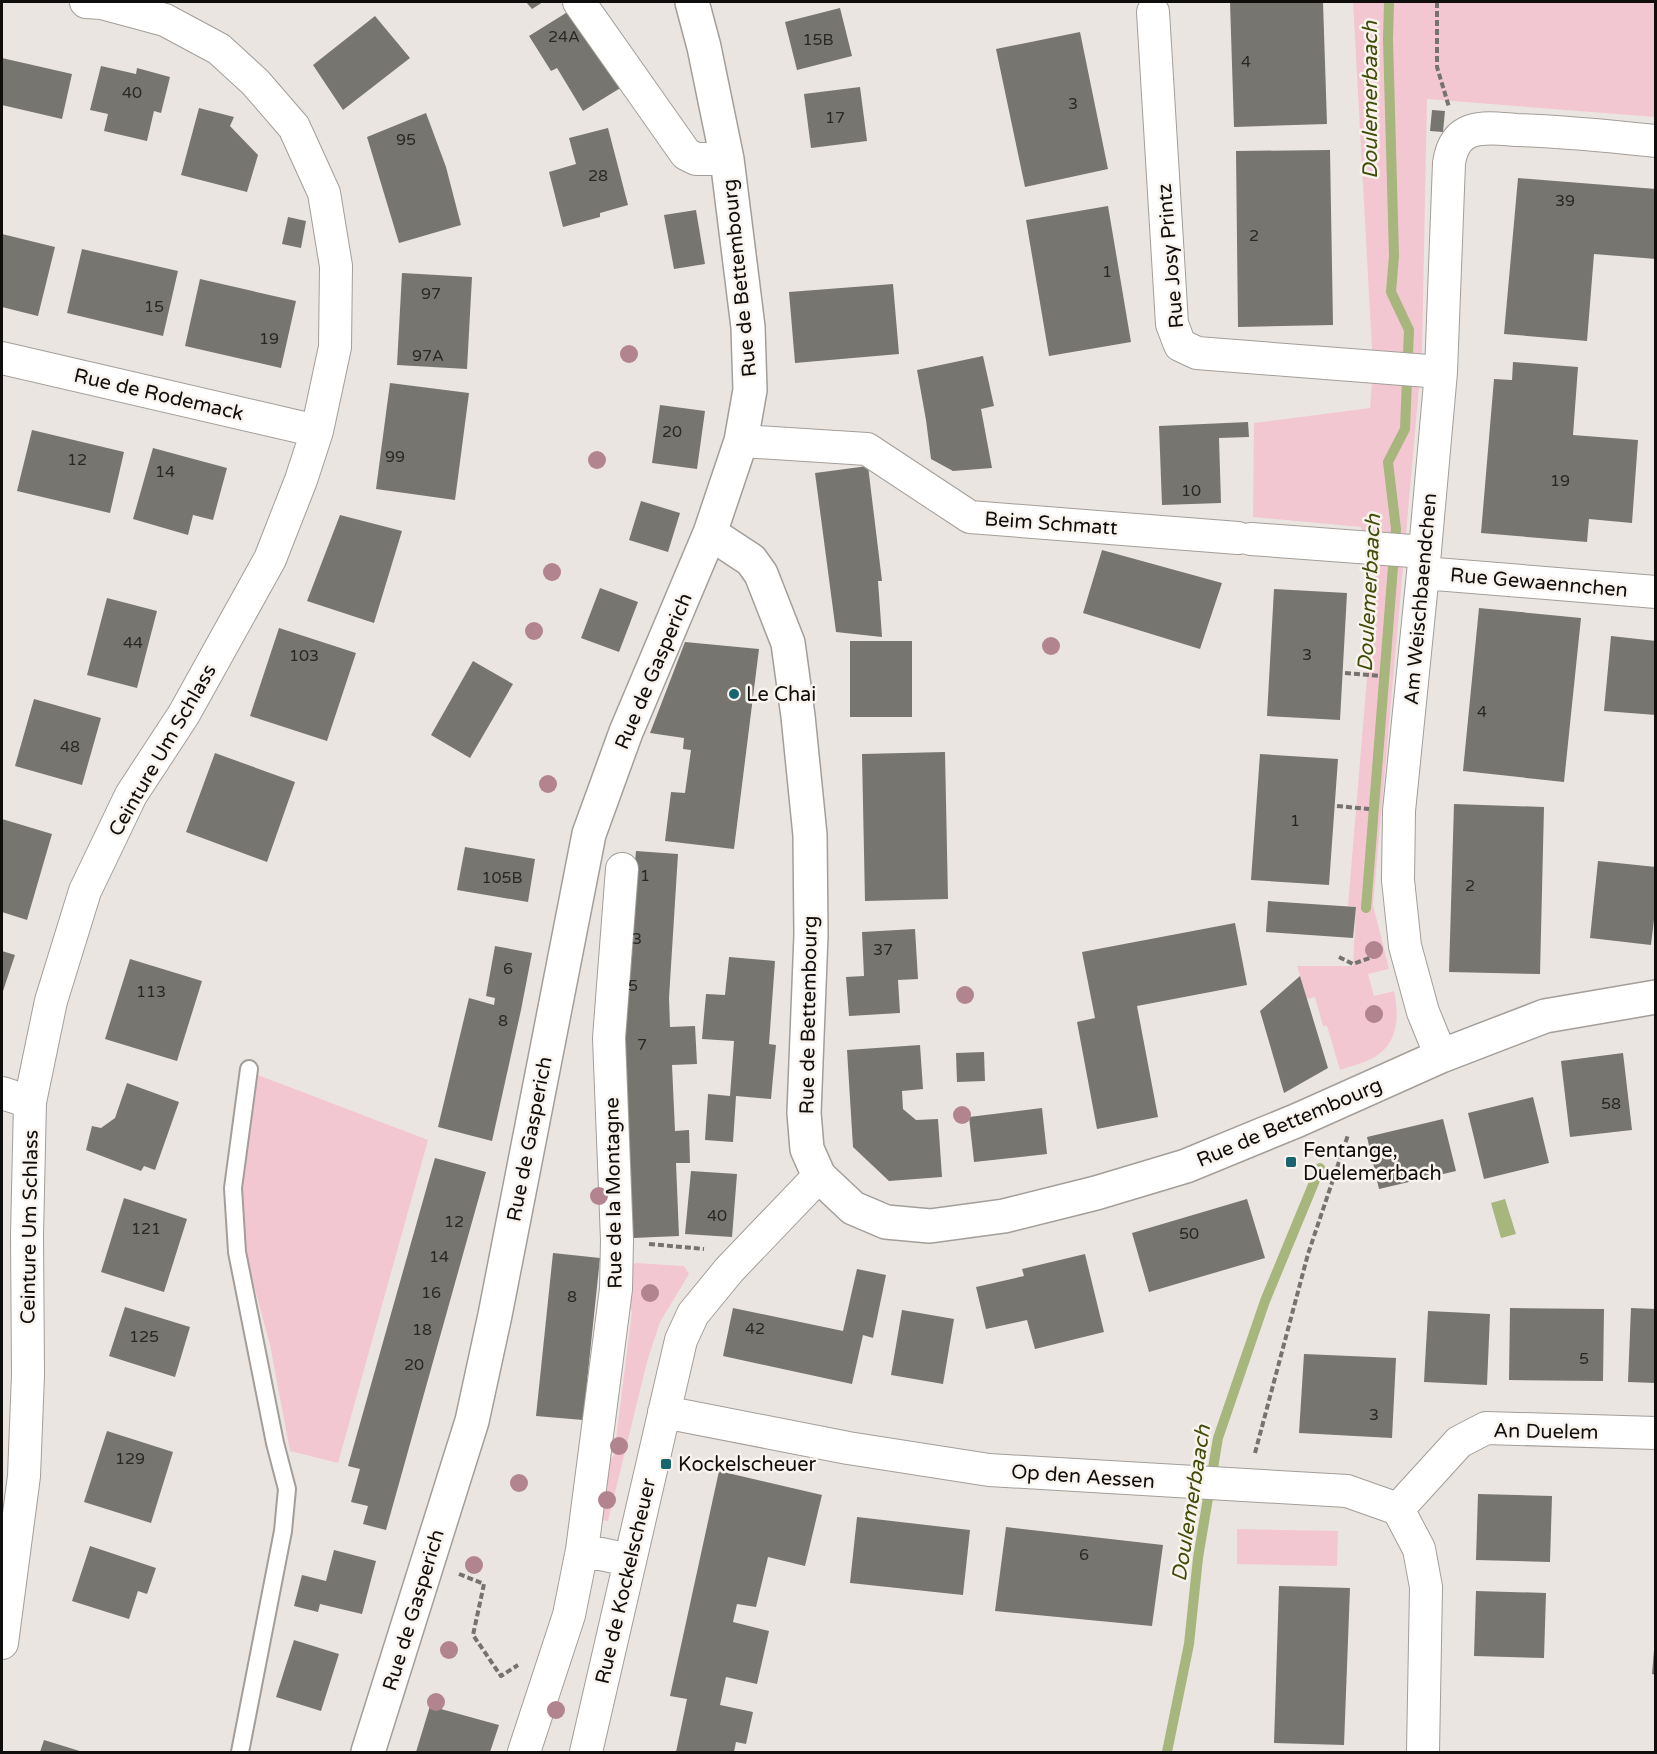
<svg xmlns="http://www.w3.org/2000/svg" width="1657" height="1754" font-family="'Varela Round',sans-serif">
<rect width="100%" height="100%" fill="#ebe5e1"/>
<path fill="#f3c7d1" d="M1353,2H1655V117L1427,99L1422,354L1373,905L1389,969L1368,974L1374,996L1394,991C1399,1014 1399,1042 1376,1056C1366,1063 1351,1066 1340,1070L1327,1026H1323L1315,997L1307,999L1297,966H1353L1356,907L1348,906L1379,533L1362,531L1361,527L1253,517L1254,423L1370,408L1373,367Z
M258,1075L428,1140L338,1463L290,1451L270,1345L247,1260L241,1191Z
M635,1263L684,1266L689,1274L660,1322L647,1362L608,1521L600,1520L602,1472L614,1455L632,1312L626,1298L628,1266Z
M1237,1529L1338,1531L1337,1566L1237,1564Z"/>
<path fill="#a6b67c" d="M1505,1199L1516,1234L1501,1238L1491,1203Z"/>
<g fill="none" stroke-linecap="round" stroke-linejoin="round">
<path stroke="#a6b67c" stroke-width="10" d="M1366,908L1396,529L1388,462L1405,429L1409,330L1391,292L1394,256L1388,39L1389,2
M1167,1752L1189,1644L1198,1558L1218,1438L1265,1301L1320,1168"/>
</g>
<path fill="#76756f" d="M526,2H543L532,9Z
M1230,2H1323L1327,124L1234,127Z
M574,8L622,87L583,111L557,68L551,71L529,36Z
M840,8L852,56L797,70L785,22Z
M375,16L410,58L343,110L313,65Z
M1080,32L1108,169L1025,187L996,49Z
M2,58L72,74L62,119L2,105Z
M101,66L136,74L137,68L170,77L161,113L154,111L147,141L104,131L108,114L90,110Z
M860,87L867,141L811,148L804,94Z
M199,108L234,117L230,126L258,155L247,192L181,175Z
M1432,110L1445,111L1443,132L1430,131Z
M426,113L446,167L461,225L399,243L367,137Z
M608,128L628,205L600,213V217L563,227L549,172L576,164L569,138Z
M1330,150L1333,325L1238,327L1236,151Z
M1518,178L1656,189V259L1594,254L1587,341L1504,334Z
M1108,206L1131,342L1049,356L1026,220Z
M696,210L705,264L674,269L664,215Z
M288,217L306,221L301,248L282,244Z
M2,234L55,247L38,316L2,307Z
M82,249L178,271L163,336L67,313Z
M402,273L472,277L467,369L397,365Z
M200,279L296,301L281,368L185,346Z
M893,284L899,354L795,363L789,292Z
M983,356L994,406L981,409L992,468L953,471L931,459L926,420L917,370Z
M1513,362L1578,367L1573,435L1638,440L1632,523L1589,519L1587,542L1481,533L1494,379L1512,380Z
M390,383L469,393L455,500L376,489Z
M660,405L705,411L697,469L652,463Z
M1248,422L1249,437L1219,438L1221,503L1162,505L1159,426Z
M32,430L124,452L110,513L17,491Z
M153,448L227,468L213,520L193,515L188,535L133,519Z
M868,466L882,581H878L882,637L836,632L815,473Z
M641,501L680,513L668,552L629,540Z
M340,515L402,531L374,623L307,601Z
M1102,550L1222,583L1200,649L1083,613Z
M600,588L638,602L619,652L581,638Z
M1274,589L1347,593L1340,720L1267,716Z
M107,598L157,611L137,688L87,675Z
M1479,608L1581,618L1564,782L1463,771Z
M279,628L356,653L327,741L250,716Z
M1611,636L1656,641V715L1604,711Z
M850,641H912V717H850Z
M685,642L759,649L734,849L665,841L671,792L685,793L691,750L683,749L684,738L650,733Z
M473,661L513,684L470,758L431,735Z
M34,699L101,718L82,785L15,766Z
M945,752L948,899L865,901L862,754Z
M215,753L295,782L267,862L186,832Z
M1260,754L1338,759L1329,885L1251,880Z
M1454,804L1544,807L1540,974L1449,972Z
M2,819L52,834L27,920L2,912Z
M465,847L535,859L528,902L457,890Z
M636,851L678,854L669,998L670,1027L695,1026L697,1064L672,1065L675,1131L689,1130L690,1163H676L679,1236L633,1238L623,1000Z
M1598,861L1656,867V903L1651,945L1590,938Z
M1268,901L1356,907L1353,938L1266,932Z
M1235,923L1247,985L1137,1006L1158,1117L1097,1129L1077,1022L1095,1018L1082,952Z
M915,929L918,979L898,980L900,1013L849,1016L846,977L864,976L862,932Z
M495,946L532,953L521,1010L492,1141L438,1127L469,998L494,1005L495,998L486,996Z
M2,951L15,955L2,994Z
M729,957L775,961L769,1044L776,1045L771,1099L736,1096L733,1142L705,1140L708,1094L730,1096L734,1041L702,1039L706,994L725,995Z
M130,959L202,981L177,1061L105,1039Z
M1300,976L1328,1068L1284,1093L1260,1011Z
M920,1045L923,1089L902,1091L903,1109L916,1120L938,1119L942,1177L889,1181L853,1147L847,1050Z
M984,1052L985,1081L957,1082L956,1053Z
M1623,1053L1632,1130L1570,1137L1561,1061Z
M127,1083L179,1102L155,1170L144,1166L141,1171L86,1150L92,1126L101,1128L115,1118Z
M1533,1097L1549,1163L1484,1179L1468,1113Z
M1042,1108L1047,1154L974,1162L969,1117Z
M1443,1119L1456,1171L1379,1189L1367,1137Z
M435,1158L486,1172L386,1530L363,1524L368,1506L351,1502L360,1469L348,1466Z
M691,1171L737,1174L732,1237L685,1234Z
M124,1198L187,1219L164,1292L101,1272Z
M1247,1199L1265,1258L1149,1292L1132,1233Z
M553,1253L600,1258L583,1420L536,1416Z
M1085,1254L1104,1332L1035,1349L1027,1320L986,1329L976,1287L1024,1276L1022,1269Z
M857,1269L886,1275L873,1338L863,1335L852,1384L723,1356L733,1308L843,1331Z
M125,1307L190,1327L175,1377L109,1356Z
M1510,1308L1604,1309L1603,1381L1509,1380Z
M1631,1308L1656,1309V1383L1628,1382Z
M902,1310L954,1319L943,1384L891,1375Z
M1428,1311L1490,1314L1487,1385L1424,1382Z
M1304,1354L1396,1358L1392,1438L1299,1433Z
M107,1431L173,1452L151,1523L84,1502Z
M719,1471L822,1495L805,1566L768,1557L756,1607L737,1604L733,1622L769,1631L757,1684L726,1677L720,1705L753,1712L746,1744L736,1742L734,1752H676L687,1699L670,1696Z
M1478,1494L1552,1496L1550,1562L1476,1560Z
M857,1517L970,1530L963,1595L850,1583Z
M1006,1527L1163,1545L1152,1626L995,1611Z
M90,1546L156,1568L147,1594L138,1591L129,1619L72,1601Z
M334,1550L376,1561L362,1614L320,1604L318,1612L294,1606L302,1575L326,1581Z
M1279,1586L1350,1588L1344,1745L1274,1743Z
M1476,1591L1546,1593L1544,1658L1474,1656Z
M294,1640L339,1654L321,1711L276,1697Z
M1654,1650H1656V1675L1652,1674Z
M430,1706L499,1725L490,1752H416Z
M44,1740L83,1752H40Z"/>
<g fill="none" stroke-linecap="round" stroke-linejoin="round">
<defs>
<path id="lane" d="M240,1752L283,1531L287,1489L275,1443L237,1252L233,1188L249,1069"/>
<path id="street" d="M579,2L686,154L696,159H727
M1153,12L1172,324L1180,345L1197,353L1441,372
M2,358L317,431
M741,441L867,449L970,517L1238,538
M1251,539L1425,552
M1423,573L1656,592
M1441,1056L1423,1012L1405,946L1398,880L1399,811L1423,573L1441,372L1449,163C1451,150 1456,136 1471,131C1485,126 1502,129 1517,130C1563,131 1609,136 1656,141
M2,1093L30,1102
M664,1412L848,1448L989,1470L1347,1491L1398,1509L1419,1549L1426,1587L1423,1752
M1398,1509L1459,1442L1486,1428L1656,1433
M582,1550L616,1289L617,1240L609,1038L622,869
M2,1643L24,1476L28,1375L27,1235L30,1102L51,1001L85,891L131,795L184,714L270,559L301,480L317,431L335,347L336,266L324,193L294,127L255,82L219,49L165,20L102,3L86,2
M524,1752L569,1615L582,1550L629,1560
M586,1752L681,1340L693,1314L729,1270L819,1176"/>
<path id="secondary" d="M710,533L751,560L761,574L788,643L798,716L810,835L811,935L804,1113L807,1149L819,1176L853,1208L886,1222L930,1226L1004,1216L1096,1193L1186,1166L1298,1120L1441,1056L1545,1016L1656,997
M368,1752L472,1421L495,1315L589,834L626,732L710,533L741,441L750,390L748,327L727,159L704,47L692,2"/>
</defs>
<use href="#lane" stroke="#a39e99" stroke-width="20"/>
<use href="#street" stroke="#a39e99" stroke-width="34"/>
<use href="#secondary" stroke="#a39e99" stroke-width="36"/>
<path stroke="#767270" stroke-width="4" stroke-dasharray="6 3" stroke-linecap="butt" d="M1437,2V67L1449,107
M1345,673L1381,676
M1337,806L1369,809
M1339,957L1353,964L1375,956
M649,1244L704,1249
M1255,1453L1308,1254L1348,1135
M459,1574L484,1584L473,1635L501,1676L518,1665"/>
<use href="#lane" stroke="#fff" stroke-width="16"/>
<use href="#street" stroke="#fff" stroke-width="32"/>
<use href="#secondary" stroke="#fff" stroke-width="33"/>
</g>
<g fill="#b28490">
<circle cx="629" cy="354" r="9"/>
<circle cx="597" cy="460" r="9"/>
<circle cx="552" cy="572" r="9"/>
<circle cx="534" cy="631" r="9"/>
<circle cx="1051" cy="646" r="9"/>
<circle cx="548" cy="784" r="9"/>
<circle cx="1374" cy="950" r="9"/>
<circle cx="965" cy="995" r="9"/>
<circle cx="1374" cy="1014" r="9"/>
<circle cx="962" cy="1115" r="9"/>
<circle cx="599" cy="1196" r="9"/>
<circle cx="650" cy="1293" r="9"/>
<circle cx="619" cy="1446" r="9"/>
<circle cx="519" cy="1483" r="9"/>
<circle cx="607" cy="1500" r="9"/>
<circle cx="474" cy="1565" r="9"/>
<circle cx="449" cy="1650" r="9"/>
<circle cx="436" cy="1702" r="9"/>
<circle cx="556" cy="1710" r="9"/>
</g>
<g fill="#18646f" stroke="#f9f3ee" stroke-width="2">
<circle cx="734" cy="694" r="6"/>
<rect x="1285" y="1156" width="12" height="12" rx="3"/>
<rect x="660" y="1458" width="12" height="12" rx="3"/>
</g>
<g text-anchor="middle" stroke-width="5" stroke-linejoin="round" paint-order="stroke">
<g font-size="16" fill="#2a2826">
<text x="564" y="42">24A</text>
<text x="818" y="45">15B</text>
<text x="1246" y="67">4</text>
<text x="132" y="98">40</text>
<text x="1073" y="109">3</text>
<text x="835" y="123">17</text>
<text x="406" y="145">95</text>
<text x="598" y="181">28</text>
<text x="1565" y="206">39</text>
<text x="1254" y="241">2</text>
<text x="1107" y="277">1</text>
<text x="431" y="299">97</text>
<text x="154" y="312">15</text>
<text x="269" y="344">19</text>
<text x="428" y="361">97A</text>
<text x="672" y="437">20</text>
<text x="395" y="462">99</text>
<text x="77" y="465">12</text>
<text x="165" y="477">14</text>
<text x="1560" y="486">19</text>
<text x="1191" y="496">10</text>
<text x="133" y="648">44</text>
<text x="1307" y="660">3</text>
<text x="304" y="661">103</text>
<text x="1482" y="717">4</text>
<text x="70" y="752">48</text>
<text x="1295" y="826">1</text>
<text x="645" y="881">1</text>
<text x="502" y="883">105B</text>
<text x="1470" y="891">2</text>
<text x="637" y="944">3</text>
<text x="883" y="955">37</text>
<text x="508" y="974">6</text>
<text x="633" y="991">5</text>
<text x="151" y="997">113</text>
<text x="503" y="1026">8</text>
<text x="642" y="1050">7</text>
<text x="1611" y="1109">58</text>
<text x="717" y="1221">40</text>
<text x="454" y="1227">12</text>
<text x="146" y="1234">121</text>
<text x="1189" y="1239">50</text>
<text x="439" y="1262">14</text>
<text x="431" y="1298">16</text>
<text x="572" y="1302">8</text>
<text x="755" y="1334">42</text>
<text x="422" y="1335">18</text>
<text x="144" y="1342">125</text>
<text x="1584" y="1364">5</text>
<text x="414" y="1370">20</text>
<text x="1374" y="1420">3</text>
<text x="130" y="1464">129</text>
<text x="1084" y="1560">6</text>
</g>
<g font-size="20" fill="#100e0d" stroke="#f9f3ee">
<text transform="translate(1170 256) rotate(-95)" y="7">Rue Josy Printz</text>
<text transform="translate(739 278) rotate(-96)" y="7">Rue de Bettembourg</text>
<text transform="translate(159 394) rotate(13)" y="7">Rue de Rodemack</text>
<text transform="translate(1051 523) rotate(4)" y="7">Beim Schmatt</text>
<text transform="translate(1539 582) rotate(5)" y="7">Rue Gewaennchen</text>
<text transform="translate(1420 599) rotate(-85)" y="7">Am Weischbaendchen</text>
<text transform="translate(653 671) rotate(-67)" y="7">Rue de Gasperich</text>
<text transform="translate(162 750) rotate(-60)" y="7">Ceinture Um Schlass</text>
<text transform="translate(808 1015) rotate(-89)" y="7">Rue de Bettembourg</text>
<text transform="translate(1289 1122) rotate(-23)" y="7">Rue de Bettembourg</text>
<text transform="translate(529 1139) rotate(-79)" y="7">Rue de Gasperich</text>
<text transform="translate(613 1193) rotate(-91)" y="7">Rue de la Montagne</text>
<text transform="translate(29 1227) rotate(-89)" y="7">Ceinture Um Schlass</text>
<text transform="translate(1546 1431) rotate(1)" y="7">An Duelem</text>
<text transform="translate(1083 1476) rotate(4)" y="7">Op den Aessen</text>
<text transform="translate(625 1581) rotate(-77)" y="7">Rue de Kockelscheuer</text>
<text transform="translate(413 1610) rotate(-73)" y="7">Rue de Gasperich</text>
</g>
<g font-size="20" fill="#100e0d" stroke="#f9f3ee" text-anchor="start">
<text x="746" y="701">Le Chai</text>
<text x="1303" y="1157">Fentange,<tspan x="1303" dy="23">Duelemerbach</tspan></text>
<text x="678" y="1471">Kockelscheuer</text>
</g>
<g font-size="21" font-style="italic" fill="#404d09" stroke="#f9f3ee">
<text transform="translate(1370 100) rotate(-90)" y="7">Doulemerbaach</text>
<text transform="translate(1369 593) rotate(-87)" y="7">Doulemerbaach</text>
<text transform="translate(1191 1503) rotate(-81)" y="7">Doulemerbaach</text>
</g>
</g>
<rect width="1657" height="1754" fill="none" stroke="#100e0d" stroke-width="6"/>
</svg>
